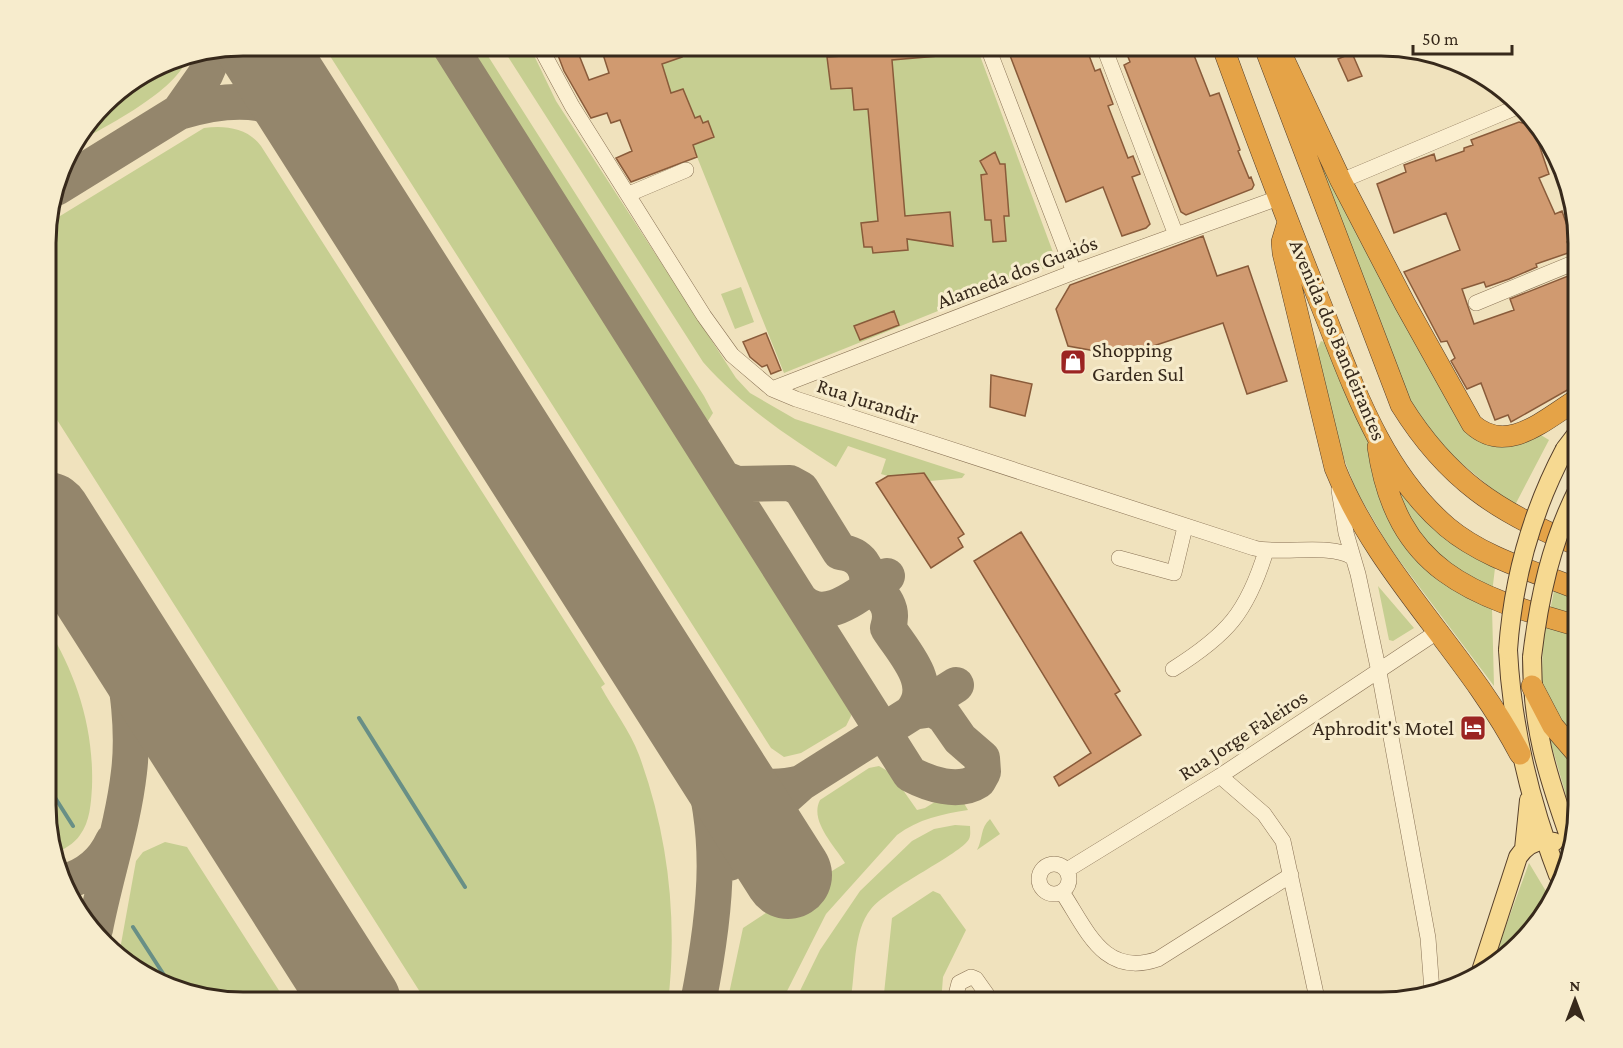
<svg xmlns="http://www.w3.org/2000/svg" width="1623" height="1048" font-family="'Crimson Pro',serif">
<rect width="100%" height="100%" fill="#f0e2bd"/>
<path fill="#c6ce91" d="M323,45H432L850,702L851,716L846,726L801,753L784,757L771,748Z
M460,45H481L704,396L713,413L708,421L700,420L692,411Z
M517,45H529L556,101L736,378L750,393L795,419L965,474L962,478L930,481L924,473L888,476L881,474L886,459L848,446L836,467C787,436 742,406 703,362L505,52Z
M652,45H976L1057,263L784,373Z
M188,56C177,92 105,126 72,146L112,94L167,60Z
M204,128C225,125 248,128 261,146L605,684L601,687C613,709 630,731 639,755C668,834 678,919 668,1003H427L47,404V224Z
M1309,135L1467,428L1536,432L1549,440L1514,507L1443,448L1410,401Z
M741,287L754,322L735,329L721,294Z
M1321,341L1326,343L1427,569L1453,590L1492,608L1494,686L1390,548L1356,490L1341,451L1317,350Z
M1392,483L1463,549L1495,568L1492,593L1461,577L1421,540Z
M1378,586L1414,628L1393,641L1389,640Z
M1554,591L1578,599V619L1550,611Z
M1543,625L1578,634V745L1568,735L1542,684Z
M47,627C77,675 94,729 92,787C91,803 90,822 80,835C74,844 64,849 54,854L47,831Z
M1547,730L1578,762V818L1575,826Z
M879,766L891,773L917,810L925,808L938,800H962L968,810C943,814 918,819 897,835L826,914L781,1003H727L743,928L784,901L794,914L823,895L814,882L845,863C835,846 809,821 820,800L869,768Z
M990,819L1000,834L977,850C983,839 980,828 990,819Z
M955,825L970,826C970,830 971,835 969,839C961,854 889,887 871,909C852,932 856,974 850,1003H794L820,950L860,891L912,841L934,829Z
M165,842L187,847L287,1003C229,1003 161,1000 119,955L136,861L143,852Z
M1529,863L1550,898L1544,915L1492,964Z
M933,891L940,894L966,930L943,977L941,1003H883L892,918Z"/>
<g fill="none" stroke-linecap="round" stroke-linejoin="round">
<path stroke="#688f86" stroke-width="4" d="M359,718L465,887
M47,785L73,826
M133,927L173,989"/>
<path stroke="#94866c" stroke-width="36" d="M291,45L288,58L291,94
M449,45L910,774C929,784 958,794 978,781L983,772L982,758L960,739L944,716L933,709L912,712
M216,50L205,75L179,112C216,101 266,93 298,121C312,133 323,149 335,163
M56,188L179,112
M723,478L737,484L790,483L801,489L840,552C860,554 870,568 867,588C886,594 894,610 888,628C904,653 936,685 912,712
M800,600C826,627 862,591 887,576
M639,640C655,670 678,701 690,732C726,826 717,907 698,1003
M713,757C744,783 759,793 801,783L773,808L758,828
M801,783L956,685
M729,863L740,799
M64,882C87,876 103,863 113,841
M95,929C105,877 123,825 129,772C135,723 125,675 117,626"/>
<path stroke="#94866c" stroke-width="88" d="M260,45L788,875
M47,516L357,1003"/>
</g>
<path fill="#d09a70" stroke="#895b3a" stroke-width="1.5" d="M568,45H575L589,80L609,73L600,45H694L682,57L662,64L671,93L683,89L695,118L700,116L703,123L708,121L714,137L693,145L697,157L631,182L616,158L632,151L620,120L611,123L607,113L591,118L564,71L556,50Z
M841,45H973V53L892,60L905,216L950,212L953,246L907,239L908,250L873,253L872,247H864L861,223L878,221L868,109L854,110L852,88L831,89L827,57L842,56Z
M1006,45H1085L1095,71L1100,69L1113,104L1108,106L1128,158L1133,156L1140,174L1132,177L1150,224L1146,228L1122,236L1103,187L1066,202Z
M1135,45H1190L1210,96L1219,93L1240,150L1238,151L1249,178L1251,177L1254,185L1252,189L1186,215L1181,212L1124,65L1130,62L1125,49Z
M1352,53L1362,76L1348,81L1338,59Z
M1519,122L1530,125L1533,134L1535,133L1549,174L1539,178L1555,214L1562,211L1572,240L1567,242L1571,252L1536,264L1537,267L1509,279L1486,287L1484,282L1462,289L1474,324L1514,310L1510,299L1578,272V384L1511,422L1508,415L1495,420L1481,383L1467,389L1451,361L1455,358L1447,341L1441,342L1404,272L1460,250L1446,213L1394,233L1377,184L1406,172L1404,165L1434,154L1436,161L1464,151V148L1473,145L1471,140Z
M995,152L1000,164H1005L1009,216H1004L1006,241L993,242L991,220H985L981,175L987,174L980,161Z
M1203,236L1217,276L1248,266L1287,381L1247,394L1223,323L1123,356L1068,346L1056,309L1070,285Z
M894,311L899,325L860,340L854,326Z
M766,333L781,370L771,374L767,365L762,367L750,357L743,342Z
M991,375L1032,384L1025,416L990,407Z
M924,473L964,534L958,538L963,547L931,568L876,483L888,476Z
M1021,532L1120,691L1115,694L1141,735L1059,786L1054,777L1091,753L974,561Z"/>
<g fill="none" stroke-linecap="round" stroke-linejoin="round">
<defs>
<path id="minor" d="M539,45L572,106L704,316L732,355L772,389L796,399L1254,548C1282,555 1329,543 1352,557
M987,45L1074,272
M1103,45L1176,235
M1341,181L1517,107
M629,194L686,170
M1476,303L1578,261
M772,389L1074,272L1278,198
M1339,490L1346,533L1358,574L1379,672L1428,938L1432,991
M1119,558L1174,573L1185,527
M1173,669C1227,635 1247,613 1266,551
M1220,776L1264,814L1283,841L1318,1003
M1039 879a15 15 0 1 1 30 0a15 15 0 1 1-30 0Z
M1067,870L1220,776L1440,630
M1062,892C1087,930 1104,978 1158,959L1291,875
M954,1003L959,983L971,977L976,979L993,1003"/>
<path id="major" d="M1565,449L1578,432
M1508,650C1512,729 1530,802 1558,875
M1532,657C1532,727 1547,774 1570,839
M1524,849L1529,800
M1479,977L1518,857C1527,844 1539,838 1554,842"/>
<path id="highway" d="M1222,45C1253,130 1285,215 1319,300C1351,379 1379,469 1447,527C1484,558 1533,571 1578,589
M1264,45L1401,405C1447,479 1498,513 1578,545
M1277,45L1341,181L1405,304L1472,424C1507,456 1545,419 1578,399
M1288,222L1282,242L1283,253L1335,468C1377,574 1467,652 1520,754
M1378,447C1396,571 1471,596 1578,626
M1532,686L1553,726L1578,755"/>
</defs>
<use href="#minor" stroke="#897255" stroke-width="16"/>
<use href="#major" stroke="#563f2a" stroke-width="20"/>
<use href="#highway" stroke="#563f2a" stroke-width="22"/>
<use href="#minor" stroke="#fbefd0" stroke-width="15"/>
<use href="#major" stroke="#f6d991" stroke-width="18"/>
<use href="#highway" stroke="#e5a347" stroke-width="21"/>
<defs>
<path id="major-bridge" d="M1508,650C1513,579 1531,513 1565,449
M1532,657C1539,598 1551,542 1578,489"/>
</defs>
<use href="#major-bridge" stroke="#563f2a" stroke-width="20" stroke-linecap="butt"/>
<use href="#major-bridge" stroke="#f6d991" stroke-width="18"/>
</g>
<defs>
<symbol id="shop-square" viewBox="-11 -11 22 22"><rect x="-9" y="-9" width="18" height="18" rx="4" fill="#9b2422" stroke="#f7eccd"/><path d="M-5-2.5h2.3a2.7 3.5 0 0 1 5.4 0H5L5.5 6h-11ZM-1.5-2.5h3a1.5 2.3 0 0 0-3 0Z" fill="#fff"/></symbol>
<symbol id="hotel-square" viewBox="-11 -11 22 22"><rect x="-9" y="-9" width="18" height="18" rx="4" fill="#9b2422" stroke="#f7eccd"/><path d="M-6-4.5h1.5V1H6V5H4.5V3h-9V5H-6ZM-4 0a1.8 1.8 0 1 1 3.6 0ZM.5 0V-2.5h3Q6-2.5 6 0Z" fill="#fff"/></symbol>
</defs>
<g fill-rule="evenodd">
<use href="#shop-square" x="1058" y="347" width="30" height="30"/>
<use href="#hotel-square" x="1458" y="713" width="30" height="30"/>
</g>
<g text-anchor="middle" stroke-width="6" stroke-linejoin="round" paint-order="stroke">
<g font-size="21" fill="#37291b" stroke="#f7eccd">
<text transform="translate(1017 272) rotate(-21)" y="7">Alameda dos Guaiós</text>
<text transform="translate(1338 340) rotate(67)" y="7">Avenida dos Bandeirantes</text>
<text transform="translate(868 401) rotate(18)" y="7">Rua Jurandir</text>
<text transform="translate(1243 735) rotate(-33)" y="7">Rua Jorge Faleiros</text>
</g>
<g font-size="21" fill="#37291b" stroke="#f7eccd" text-anchor="start">
<text x="1092" y="357">Shopping<tspan x="1092" dy="24">Garden Sul</tspan></text>
<text x="1454" y="735" text-anchor="end">Aphrodit's Motel</text>
</g>
</g>
<path d="M0 0H1623V1048H0ZM243 56H1381A187 187 0 0 1 1568 243V805A187 187 0 0 1 1381 992H243A187 187 0 0 1 56 805V243A187 187 0 0 1 243 56Z" fill="#f7eccd" fill-rule="evenodd"/>
<path fill="none" stroke="#37291b" stroke-width="3" d="M243 56H1381A187 187 0 0 1 1568 243V805A187 187 0 0 1 1381 992H243A187 187 0 0 1 56 805V243A187 187 0 0 1 243 56Z"/>
<g transform="translate(1575 1000)" stroke="#f7eccd" stroke-width="4.5" paint-order="stroke">
<path d="M0-4.5L10 22L0 15L-10 22Z" fill="#37291b"/>
<text y="-9" font-size="16" font-weight="bold" text-anchor="middle" fill="#37291b">N</text>
</g>
<path d="M1413 45v9h99v-9" fill="none" stroke="#37291b" stroke-width="3"/>
<text x="1422" y="45" font-size="18" fill="#37291b" stroke="#f7eccd" stroke-width="4.5" paint-order="stroke">50 m</text>
</svg>
